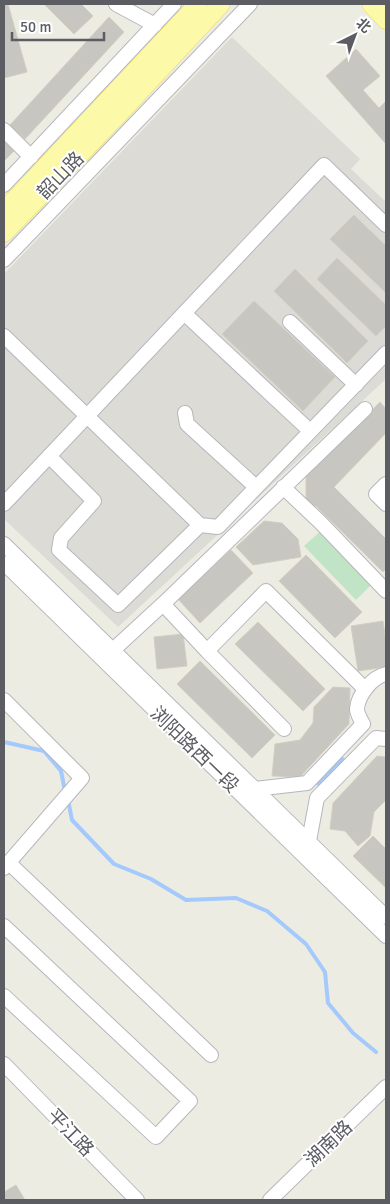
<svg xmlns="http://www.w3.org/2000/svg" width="390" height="1204" font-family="Signika,'Noto Sans SC',sans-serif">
<rect width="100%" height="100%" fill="#edece3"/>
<path fill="#dcdbd5" d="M232,37L360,159L351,169L386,202V379L118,627L4,519V274Z"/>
<path fill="#c0e4c5" d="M323,529L374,582L356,600L304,546Z"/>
<path fill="#a4c9fc" d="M340,754L346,760L320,788L314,782Z"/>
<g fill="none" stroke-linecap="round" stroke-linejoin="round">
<path stroke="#a4c9fc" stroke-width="4" d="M4,742L44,751L61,771L65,791
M68,800L72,820L114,864L151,879L186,900L236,898L267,911L306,944L325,972L328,1003L353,1033L376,1052"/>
</g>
<path fill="#c8c6c0" stroke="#d2cfc1" d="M4,4H8L27,72L4,78Z
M44,4H81L93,16L74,34Z
M109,17L124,32L25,139L10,125Z
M356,49L380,76L363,90L379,108L386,101V144L326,76Z
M4,140L14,151L4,161Z
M354,215L386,246V293L330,239Z
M337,258L386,305V326L376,336L317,279Z
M295,269L368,341L347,363L274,291Z
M254,301L335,377L303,411L222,334Z
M380,402L386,409V433L334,487L386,539V569L383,572L316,506H306V468H315Z
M264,521L282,523L298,539L301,557L253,565L236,547Z
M231,550L253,573L200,623L178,599Z
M306,555L362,612L335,638L279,581Z
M383,621L386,642V667L358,671L351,626Z
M258,622L325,689L303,711L235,644Z
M183,634L187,666L157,669L154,637Z
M200,661L275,735L252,758L177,684Z
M333,687L350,688L349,724L300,777L272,776L275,744L300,740L313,723L314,707Z
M377,756L386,757V800L374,812L370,836L358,846L345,831L330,829L333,803Z
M373,836L386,849V888L353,856Z
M16,1185L25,1200H4V1192Z"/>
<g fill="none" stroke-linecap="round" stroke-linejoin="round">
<defs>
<path id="minor" d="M116,4L155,25
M4,130L31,157
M4,185L174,4
M4,260L250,4
M184,313L310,431
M290,322L356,385
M4,336L200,525L218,527L386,353
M185,413L187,424L256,487
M49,456L94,501L61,538L59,550L118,605L200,525
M386,484L376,494L386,504
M283,487L321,523L386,591
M4,504L324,165L386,225
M4,544L386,917
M4,563L386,936
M163,604L207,651
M113,650L163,604L365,409
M4,700L82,778L4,868
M284,729L207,651L266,591L365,689
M255,789L307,783L363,724C361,720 357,714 357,709C358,695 372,677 386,674
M309,841L317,798L376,738L386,739
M9,863L211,1055
M4,926L190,1101L156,1137L4,996
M4,1064L137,1200
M270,1200L386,1087"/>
<path id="major" d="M371,4L386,20
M4,211L198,4
M4,233L116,117L221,4"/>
</defs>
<use href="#minor" stroke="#b5b7bd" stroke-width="16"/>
<use href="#major" stroke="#ecd85d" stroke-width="19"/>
<use href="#minor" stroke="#fff" stroke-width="14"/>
<use href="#major" stroke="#fcfaa9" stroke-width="18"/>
</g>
<g text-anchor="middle" stroke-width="4" stroke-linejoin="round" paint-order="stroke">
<g font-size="19" fill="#5b5d63" stroke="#fff">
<text transform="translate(60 175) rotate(-46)" y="7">韶山路</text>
<text transform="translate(195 749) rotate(44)" y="7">浏阳路西一段</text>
<text transform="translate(71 1132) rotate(46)" y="7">平江路</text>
<text transform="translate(328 1143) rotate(-44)" y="7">湖南路</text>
</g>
</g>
<rect width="390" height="1204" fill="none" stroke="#5b5d63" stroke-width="10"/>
<g transform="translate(355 35) rotate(42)" stroke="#ffffff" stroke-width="4" paint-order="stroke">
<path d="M0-4L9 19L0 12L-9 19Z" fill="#5b5d63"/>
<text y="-8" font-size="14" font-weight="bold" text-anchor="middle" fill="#5b5d63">北</text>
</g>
<path d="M12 32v8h92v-8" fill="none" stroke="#5b5d63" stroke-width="2.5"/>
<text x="20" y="32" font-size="15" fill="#5b5d63" stroke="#ffffff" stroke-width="4" paint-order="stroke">50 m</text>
</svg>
